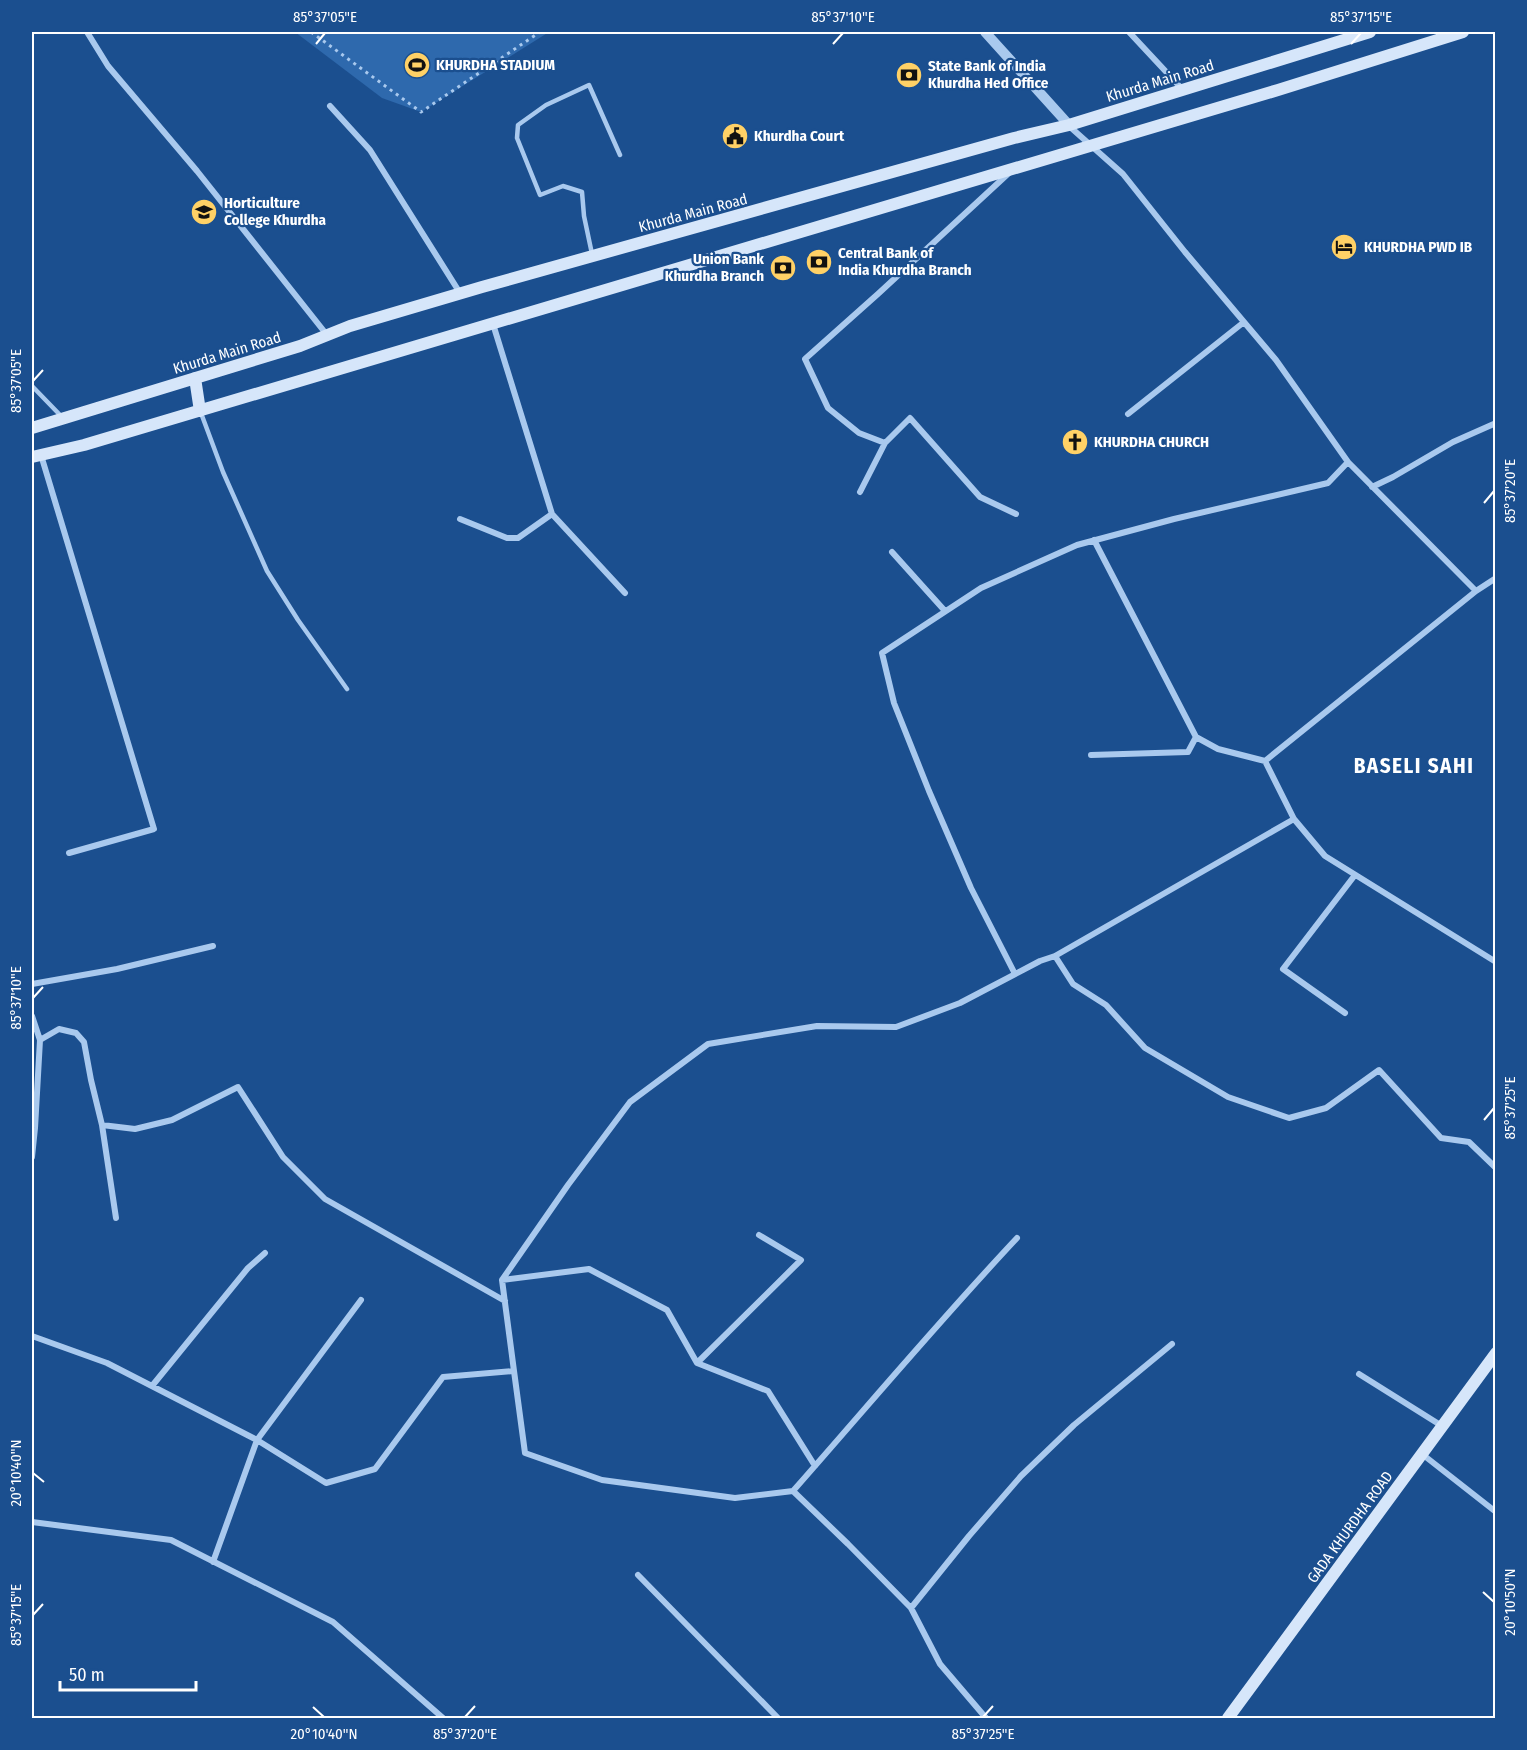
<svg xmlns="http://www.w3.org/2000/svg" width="1527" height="1750" font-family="'Fira Sans Condensed',sans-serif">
<rect width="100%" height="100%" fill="#1b4f8f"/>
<path fill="#2e69ad" d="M295,32H549L421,112L382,98Z"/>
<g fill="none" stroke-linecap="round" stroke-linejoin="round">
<path stroke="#a9c9ee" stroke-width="3" stroke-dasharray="3 4.5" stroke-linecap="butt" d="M311,32L421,112L540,32"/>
<path stroke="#a9c9ee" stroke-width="4.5" d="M592,254L584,216L582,192L563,186L540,195L517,138L518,125L546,105L589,85L620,155
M32,386L62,417
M201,413L223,472L267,571L298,620L347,689"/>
<path stroke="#a9c9ee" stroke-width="6" d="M87,32L108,66L197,171L327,335
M1129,32L1183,90
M330,106L370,150L460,293
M493,324L552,514L625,593
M1128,414L1244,322
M885,443L910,418L980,497L1016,514
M41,455L154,829L69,853
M1348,462L1476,591L1496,578
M1372,487L1393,477L1453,442L1496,423
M860,492L885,443L859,433L828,408L805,359L879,293L1010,172
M460,519L507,538H518L552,514
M892,552L945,611
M1476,591L1265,761L1294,819L1325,856L1496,962
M1196,737L1218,749L1265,761
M1091,755L1188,752L1196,737L1094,540
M1055,956L1073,984L1106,1005L1145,1048L1228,1097L1289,1118L1326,1108L1379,1070L1441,1138L1469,1142L1496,1168
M1015,974L971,888L929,791L894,703L882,653L981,588L1077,545L1174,519L1328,483L1348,462L1276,360L1185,252L1123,174L1069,126
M32,984L117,969L213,946
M1345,1013L1283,969L1355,875
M32,1016L40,1040L35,1128L32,1157
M40,1040L59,1029L76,1033L84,1042L91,1080L102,1125L116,1218
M102,1125L135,1129L172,1120L238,1087L283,1157L325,1199L505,1301
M502,1280L589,1269L667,1310L697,1363L768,1391L815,1466
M32,1336L107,1363L257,1440L326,1483L375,1469L443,1377L514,1371L525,1453L602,1480L735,1498L793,1491L848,1544L911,1608L940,1664L986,1718
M697,1363L801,1260L759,1235
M514,1371L502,1280L568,1185L630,1102L708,1044L817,1026L896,1027L960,1003L1040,961L1055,956L1294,819
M1359,1374L1442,1426
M152,1386L248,1268L265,1253
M1422,1454L1496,1512
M793,1491C867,1407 940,1320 1017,1238
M32,1522L171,1540L333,1622L443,1718
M213,1562L257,1440L361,1300
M638,1575L778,1718
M911,1608L969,1536L1021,1476L1074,1425L1172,1344"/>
<path stroke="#a9c9ee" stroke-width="10" d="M985,32L1069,125"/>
<path stroke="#d6e6fa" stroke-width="12" d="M195,378L200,411
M32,428L300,346L350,326L482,287L1014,138L1069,125L1370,32
M32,457L84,445L1278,90L1463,32
M1228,1718L1496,1353"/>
</g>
<path fill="none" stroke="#fff" stroke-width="2" d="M316,44L325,33M833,44L843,33M1351,44L1361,33M33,381L43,370M1484,503L1494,491M33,998L43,987M1484,1120L1494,1108M33,1473L44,1482M1483,1592L1494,1602M33,1615L43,1604M313,1707L324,1717M465,1717L475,1706M983,1717L993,1706"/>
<defs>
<symbol id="stadium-disc" viewBox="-11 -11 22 22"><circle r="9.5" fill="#ffd166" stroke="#1b4f8f"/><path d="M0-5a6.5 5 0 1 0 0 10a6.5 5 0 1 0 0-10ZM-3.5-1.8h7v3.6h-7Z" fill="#111"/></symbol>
<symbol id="bank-disc" viewBox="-11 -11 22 22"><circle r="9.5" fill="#ffd166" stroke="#1b4f8f"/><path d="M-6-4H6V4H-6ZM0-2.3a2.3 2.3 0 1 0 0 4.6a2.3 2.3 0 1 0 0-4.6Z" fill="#111"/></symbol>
<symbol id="civic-disc" viewBox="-11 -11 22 22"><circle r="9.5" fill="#ffd166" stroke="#1b4f8f"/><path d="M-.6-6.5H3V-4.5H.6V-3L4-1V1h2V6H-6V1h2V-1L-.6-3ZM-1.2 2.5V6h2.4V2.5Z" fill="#111"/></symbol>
<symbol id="university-disc" viewBox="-11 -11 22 22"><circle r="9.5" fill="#ffd166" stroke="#1b4f8f"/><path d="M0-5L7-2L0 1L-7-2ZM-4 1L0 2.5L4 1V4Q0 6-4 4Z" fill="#111"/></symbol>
<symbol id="hotel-disc" viewBox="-11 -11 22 22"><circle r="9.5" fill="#ffd166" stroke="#1b4f8f"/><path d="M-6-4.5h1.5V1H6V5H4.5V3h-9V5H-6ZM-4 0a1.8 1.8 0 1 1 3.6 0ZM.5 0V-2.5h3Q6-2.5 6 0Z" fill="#111"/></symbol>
<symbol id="church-disc" viewBox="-11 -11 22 22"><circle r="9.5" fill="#ffd166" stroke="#1b4f8f"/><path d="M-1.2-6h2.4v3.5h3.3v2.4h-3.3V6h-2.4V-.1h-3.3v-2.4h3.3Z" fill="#111"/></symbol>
</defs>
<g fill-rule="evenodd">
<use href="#stadium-disc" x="402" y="50" width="30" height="30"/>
<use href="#bank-disc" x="894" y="60" width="30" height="30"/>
<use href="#civic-disc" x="720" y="121" width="30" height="30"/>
<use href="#university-disc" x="189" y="197" width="30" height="30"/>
<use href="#hotel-disc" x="1329" y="232" width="30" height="30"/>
<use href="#bank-disc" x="804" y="247" width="30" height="30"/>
<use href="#bank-disc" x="768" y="253" width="30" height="30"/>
<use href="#church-disc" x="1060" y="427" width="30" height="30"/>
</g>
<g text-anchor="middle" stroke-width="4.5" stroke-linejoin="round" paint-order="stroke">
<g font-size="15" font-weight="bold" fill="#fff" stroke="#1b4f8f" text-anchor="start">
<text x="436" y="70">KHURDHA STADIUM</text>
<text x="928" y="71">State Bank of India<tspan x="928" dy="17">Khurdha Hed Office</tspan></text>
<text x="754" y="141">Khurdha Court</text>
<text x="224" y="208">Horticulture<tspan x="224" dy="17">College Khurdha</tspan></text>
<text x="1364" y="252">KHURDHA PWD IB</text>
<text x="838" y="258">Central Bank of<tspan x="838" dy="17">India Khurdha Branch</tspan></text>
<text x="764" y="264" text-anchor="end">Union Bank<tspan x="764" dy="17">Khurdha Branch</tspan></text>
<text x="1094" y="447">KHURDHA CHURCH</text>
</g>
<g font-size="15" fill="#fff" stroke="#1b4f8f">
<text transform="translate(1160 81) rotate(-17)" y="5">Khurda Main Road</text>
<text transform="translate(693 213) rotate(-15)" y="5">Khurda Main Road</text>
<text transform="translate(227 353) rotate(-17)" y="5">Khurda Main Road</text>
<text transform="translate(1350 1527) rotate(-54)" y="5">GADA KHURDHA ROAD</text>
</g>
<g font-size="21" font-weight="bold" letter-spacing="1.5" fill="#fff" stroke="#1b4f8f">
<text x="1414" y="773">BASELI SAHI</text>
</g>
</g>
<rect width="1527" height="1750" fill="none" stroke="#1b4f8f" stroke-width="66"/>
<path d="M60 1681v9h136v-9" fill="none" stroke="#ffffff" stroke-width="3"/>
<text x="69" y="1681" font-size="18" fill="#ffffff" stroke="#1b4f8f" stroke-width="4.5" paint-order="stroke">50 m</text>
<rect x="33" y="33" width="1461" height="1684" fill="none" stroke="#fff" stroke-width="2"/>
<g font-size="15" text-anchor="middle" fill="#fff">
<text x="325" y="22">85°37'05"E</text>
<text x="843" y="22">85°37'10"E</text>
<text x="1361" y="22">85°37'15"E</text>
<text transform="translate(16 381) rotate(-90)" y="5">85°37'05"E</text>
<text transform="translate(1510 491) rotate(-90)" y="5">85°37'20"E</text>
<text transform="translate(16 998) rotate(-90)" y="5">85°37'10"E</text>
<text transform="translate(1510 1108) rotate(-90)" y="5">85°37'25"E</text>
<text transform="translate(16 1473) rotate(-90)" y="5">20°10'40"N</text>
<text transform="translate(1510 1602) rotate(-90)" y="5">20°10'50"N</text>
<text transform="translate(16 1615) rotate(-90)" y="5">85°37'15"E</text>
<text x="324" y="1739">20°10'40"N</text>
<text x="465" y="1739">85°37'20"E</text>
<text x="983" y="1739">85°37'25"E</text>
</g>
</svg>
